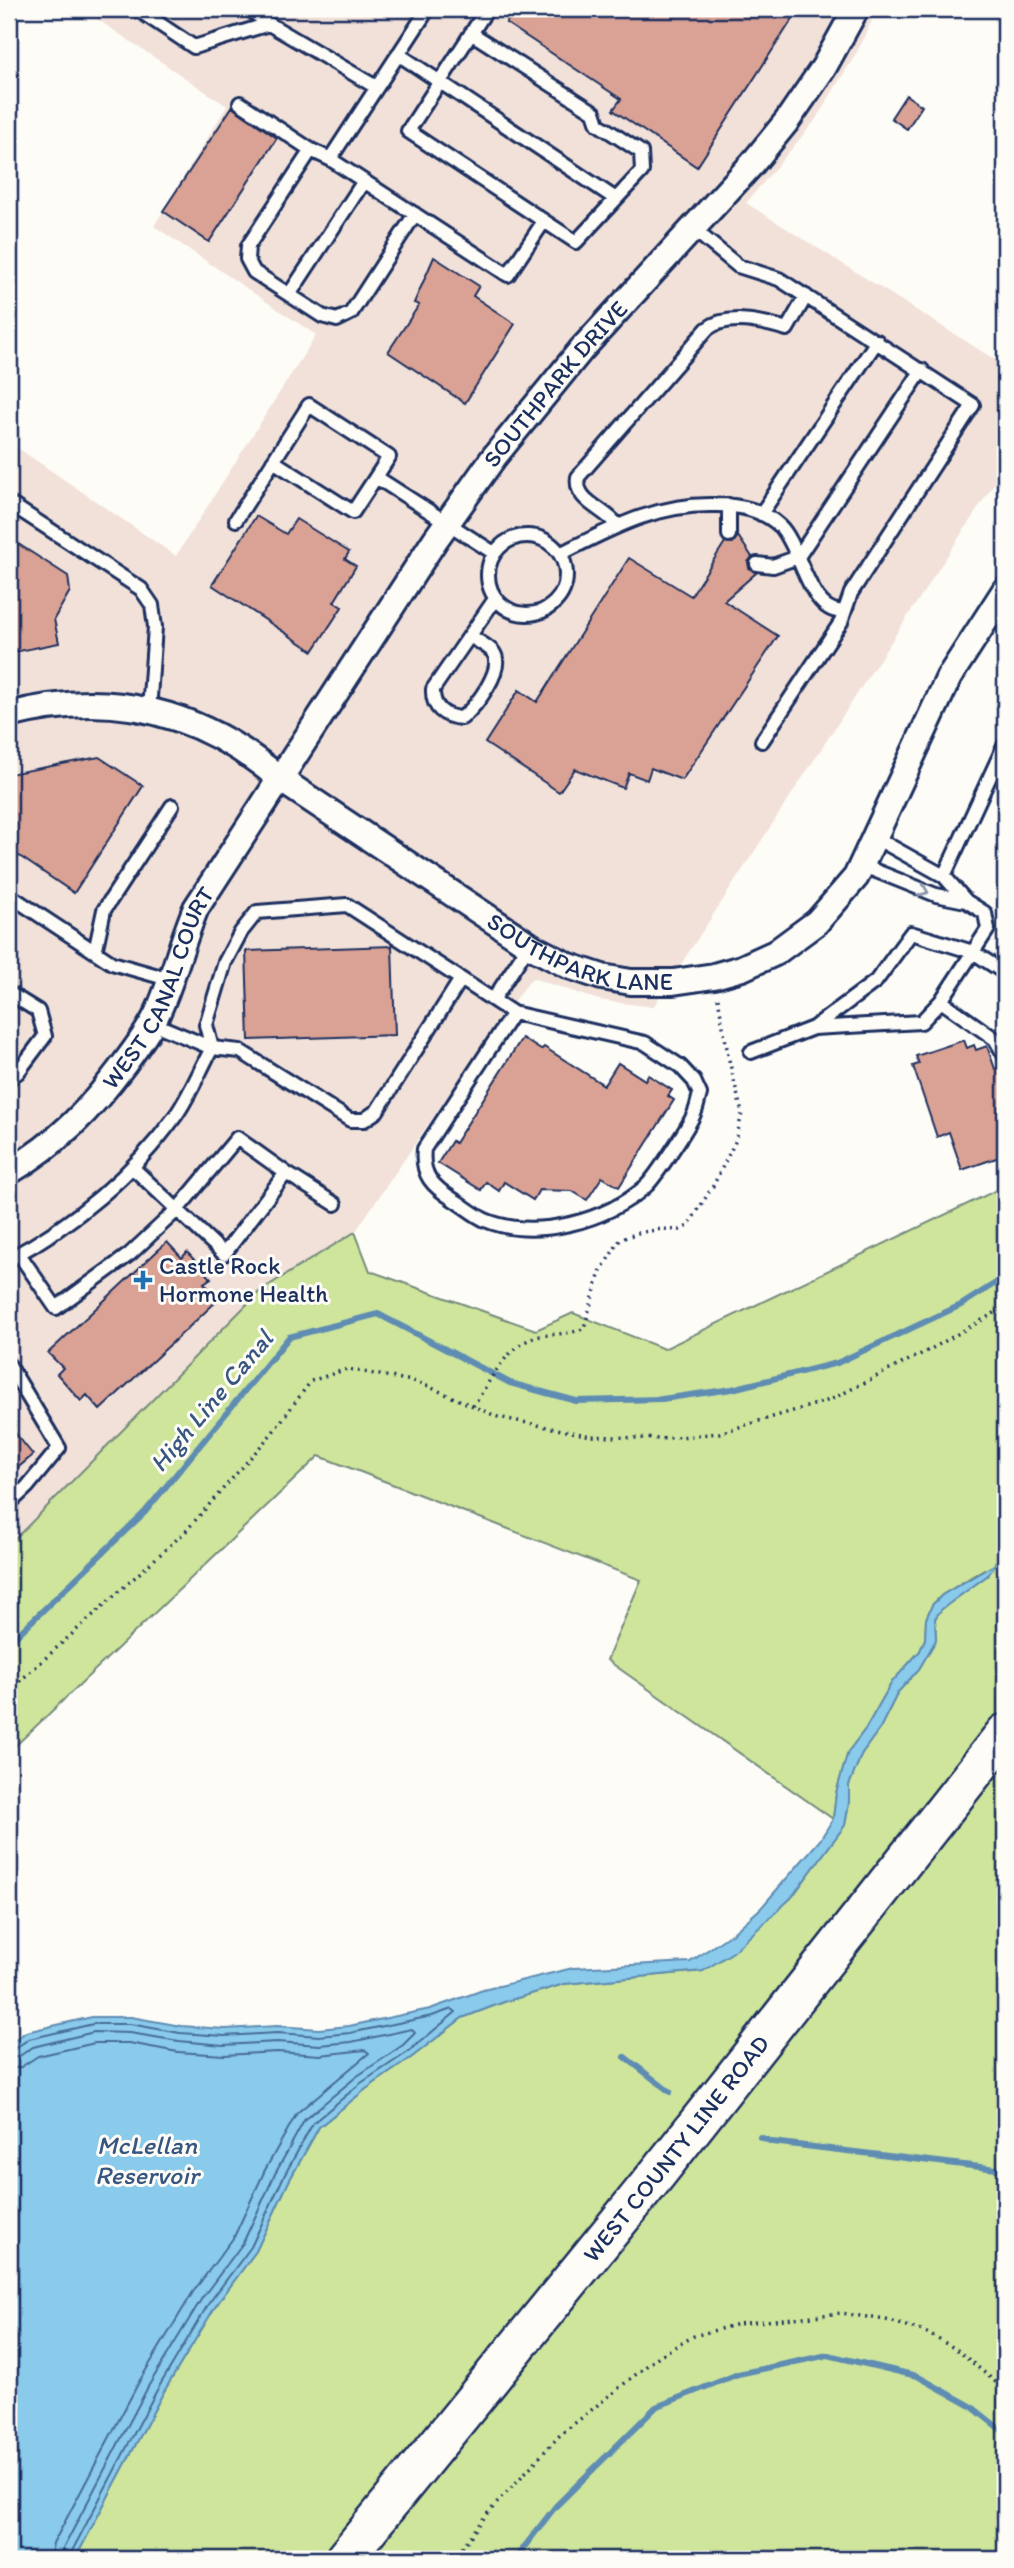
<svg xmlns="http://www.w3.org/2000/svg" width="1014" height="2568" font-family="Itim,sans-serif">
<rect width="100%" height="100%" fill="#fdfcf7"/>
<filter id="ink" filterUnits="userSpaceOnUse"><feTurbulence type="fractalNoise" baseFrequency=".0143" numOctaves="2"/><feDisplacementMap in="SourceGraphic" scale="14" xChannelSelector="R" yChannelSelector="G"/><feConvolveMatrix kernelMatrix="1 2 1 2 8 2 1 2 1" color-interpolation-filters="sRGB"/></filter>
<g filter="url(#ink)">
<path fill="#f2e1d9" d="M82,9H877L857,52L814,122L746,203L1005,366V467L653,1007L599,1000L532,978L503,1015L355,1232L261,1290L9,1545V442L176,556L316,335L154,226L227,106Z"/>
<path fill="#cee59b" stroke="#748a7c" stroke-width="2" d="M1005,1186V2559H75L163,2393L215,2307L256,2251L289,2181L319,2127L366,2089L412,2057L462,2018L504,2002L564,1984L703,1971L791,1898L845,1825L849,1802V1785L862,1753L880,1728L898,1692L919,1669L936,1640L935,1619L941,1609L988,1575L984,1569L942,1595L932,1605L926,1619L925,1639L920,1651L892,1682L866,1728L848,1752L836,1793L833,1819L607,1660L641,1580L319,1456L9,1752V1545L261,1290L355,1232L370,1271L536,1330L573,1313L664,1349Z"/>
<path fill="#8acaeb" stroke="#5e8cb3" stroke-width="2" d="M997,1563L988,1575L942,1609L935,1618L936,1640L919,1669L898,1692L880,1728L862,1753L849,1785V1802L845,1825L791,1898L733,1952L703,1971L564,1984L504,2002L462,2018L412,2057L366,2089L319,2127L289,2181L256,2251L215,2307L163,2393L75,2559H9V2044L26,2032L92,2017H131L181,2026L225,2029L277,2026L319,2029L349,2026L430,2009L483,1990L573,1968L690,1962L734,1932L761,1908L820,1840L833,1819L836,1793L848,1752L866,1728L892,1682L920,1651L925,1639L926,1619L932,1605L942,1595Z"/>
<g fill="none" stroke-linecap="round" stroke-linejoin="round">
<path stroke="#476d96" stroke-width="2" d="M9,2050L14,2049L29,2039L93,2024H130L180,2033L224,2036L277,2033L319,2036L350,2033L432,2016L452,2009L456,2012L408,2052L361,2083L313,2123L283,2178L251,2247L209,2303L157,2390L71,2553L70,2559
M9,2058L18,2057L33,2047L94,2032L130,2033L179,2041L223,2045L277,2042L320,2045L351,2042L412,2029L415,2033L403,2045L356,2077L305,2119L275,2174L243,2243L202,2298L149,2385L63,2549L61,2559
M9,2069L21,2067L38,2056L95,2043H129L178,2052L224,2055L277,2052L320,2055L365,2050L369,2053L297,2113L265,2170L234,2237L193,2292L140,2380L53,2544L50,2559"/>
<path stroke="#5e8cb3" stroke-width="6" d="M997,1563L1005,1556
M9,1643L145,1512L289,1337L378,1314L510,1383L576,1401L662,1399L732,1389L837,1363L961,1305L1005,1277
M625,2057L670,2092
M760,2137L772,2142L1005,2170
M515,2559L555,2507L656,2407L738,2374L828,2355L917,2376L971,2406L1005,2433"/>
</g>
<path fill="#daa294" stroke="#1b2f5e" stroke-width="2" d="M515,9H799L697,167L613,110L621,99L506,23Z
M906,95L922,106L907,129L891,118Z
M232,107L277,138L209,242L163,211Z
M434,257L479,286L473,296L515,324L465,403L388,352L419,305L414,303Z
M256,516L286,534L296,519L349,552L345,559L356,566L334,602L342,607L313,651L212,585Z
M738,536L752,557L748,562L749,568L756,573L724,601L778,636L682,780L651,768L647,780L629,773L623,788L575,769L559,792L485,743L519,690L537,702L629,558L691,596L725,542L733,543Z
M9,538L68,576L70,591L54,619L59,643L9,653Z
M99,757L143,786L74,893L9,849V774Z
M392,946L395,1035L249,1040L246,951Z
M522,1038L541,1050L544,1047L604,1085L618,1063L645,1080L648,1075L672,1090L668,1096L674,1100L619,1187L602,1177L587,1200L572,1191L539,1190L533,1200L504,1182L499,1191L486,1182L481,1190L438,1163L452,1141L455,1143Z
M964,1040L967,1048L974,1045L976,1050L987,1046L995,1069L1005,1066V1118L998,1120L1005,1142V1155L962,1170L949,1132L937,1137L913,1066L919,1064L916,1056Z
M167,1242L182,1258L187,1252L211,1278L204,1283L219,1299L100,1410L87,1395L81,1401L57,1374L63,1368L48,1353Z
M9,1425L33,1455L9,1475Z"/>
<g fill="none" stroke-linecap="round" stroke-linejoin="round">
<defs>
<path id="lane" d="M137,9L194,47L269,24L376,87
M249,9L269,24
M428,9L330,159L508,275L544,221L408,131L487,9
M471,33L594,112L598,124L641,152L642,171L576,242L544,221
M398,54L616,199
M240,103L311,150
M330,159L311,150L248,246L247,259L254,272L322,316L337,320L351,313L415,214
M692,228L738,266L779,279L973,405L851,593L841,622L762,741
M289,295L364,181
M273,461L353,512L376,477
M9,503L141,589L152,605L155,627L149,711
M729,505V535
M761,514L877,341
M236,520L309,405L389,457L376,477L494,553
M618,526C605,508 574,502 578,477L707,329C727,313 763,322 787,329L806,296
M488 575a39 39 0 1 1 78 0a39 39 0 1 1-78 0Z
M560,554C612,528 657,503 716,505C739,505 763,510 780,526C801,546 809,616 844,611
M757,564L773,566L798,557L922,370
M470,636C477,641 488,646 493,652C506,669 475,707 462,718C444,717 432,708 433,689L495,599
M861,865L936,895L966,901L944,876L874,837
M944,876L1005,744
M9,895L112,963L172,980
M347,905L461,979L377,1111L364,1120H350L240,1051L212,1048L206,1025L225,962L241,932L257,912Z
M95,952L104,910L172,806
M461,979L493,1000L529,945
M9,993L38,1011L45,1036L18,1072L9,1079
M493,1000L513,1013L424,1149C421,1175 432,1186 454,1200C464,1206 474,1215 485,1220C535,1241 608,1221 646,1186C655,1178 689,1126 694,1114C697,1108 698,1100 700,1094L694,1081L680,1066L645,1043L513,1013
M941,1001L995,1039L1005,1056
M813,1028L876,981L911,933L973,952L1005,973
M751,1052L813,1028L921,1022L941,1001L988,929L985,913L966,901
M286,1173L335,1204
M19,1254L56,1308L130,1254L177,1210L237,1138L286,1173L224,1254L132,1167
M9,1259C73,1225 133,1175 176,1115C190,1095 200,1070 212,1048L152,1023
M9,1365L59,1448L27,1487L9,1504"/>
<g id="street">
<path id="s1" d="M9,715C110,688 201,711 280,779L534,948L569,966L602,977L631,982H673L714,976L742,968L775,953L817,922L856,877L949,677L1005,590"/>
<path id="s2" d="M9,1172C59,1142 90,1110 125,1063C136,1048 149,1031 157,1014C173,980 181,943 196,908L435,540L494,457L581,350L752,164L787,121L824,67L856,9"/>
</g>
<g id="secondary">
<path id="s3" d="M344,2559L658,2173L1005,1733"/>
</g>
</defs>
<use href="#lane" stroke="#1b2f5e" stroke-width="18"/>
<use href="#street" stroke="#1b2f5e" stroke-width="30"/>
<use href="#secondary" stroke="#1b2f5e" stroke-width="42"/>
<path stroke="#1b2f5e" stroke-width="3.5" stroke-dasharray="2 5" stroke-linecap="butt" d="M473,1406C491,1381 507,1342 541,1336C555,1333 571,1335 584,1328L600,1272L620,1240L637,1233L662,1229L680,1230L688,1226L713,1186L736,1140L742,1113L729,1060L718,998
M9,1691L186,1531L273,1432L311,1381L347,1369L418,1382L498,1417L591,1436L660,1439L719,1433L830,1400L931,1349L1005,1307
M454,2559L486,2515L560,2435L659,2356L694,2336L738,2324L841,2313L886,2320L923,2331L956,2349L1005,2390"/>
<use href="#lane" stroke="#fdfcf7" stroke-width="12"/>
<use href="#street" stroke="#fdfcf7" stroke-width="24"/>
<use href="#secondary" stroke="#fdfcf7" stroke-width="37"/>
</g>
<defs><path id="oneway-chevron" d="M-2-3.5L2.5 0L-2 3.5" fill="none" stroke-width="1.6" stroke-linecap="round" stroke-linejoin="round" transform="scale(1.75)"/></defs>
<use stroke="#8c96aa" href="#oneway-chevron" transform="translate(924 891) rotate(22)"/>
</g>
<path fill="#1f6fb2" stroke="#fdfcf7" stroke-width="2.5" d="M139.5 1269.5h7v7h7v7h-7v7h-7v-7h-7v-7h7z"/>
<g text-anchor="middle" stroke-width="6" stroke-linejoin="round" paint-order="stroke">
<g font-size="24" fill="#1b2f5e" stroke="#fdfcf7">
<text dy="8" stroke="none"><textPath href="#s2" startOffset="968">SOUTHPARK DRIVE</textPath></text>
<text dy="8" stroke="none"><textPath href="#s1" startOffset="642">SOUTHPARK LANE</textPath></text>
<text dy="8" stroke="none"><textPath href="#s2" startOffset="243">WEST CANAL COURT</textPath></text>
<text dy="8" stroke="none"><textPath href="#s3" startOffset="528">WEST COUNTY LINE ROAD</textPath></text>
</g>
<g font-size="24" fill="#1b2f5e" stroke="#fdfcf7" text-anchor="start">
<text x="159" y="1274">Castle Rock<tspan x="159" dy="28">Hormone Health</tspan></text>
</g>
<g font-size="26" font-style="italic" fill="#375681" stroke="#fdfcf7">
<text transform="translate(211 1401) rotate(-50)" y="9">High Line Canal</text>
<text x="147" y="2154">McLellan<tspan x="147" dy="30">Reservoir</tspan></text>
</g>
</g>
<rect width="1014" height="2568" fill="none" stroke="#fdfcf7" stroke-width="35"/>
<rect x="18" y="18" width="979" height="2533" fill="none" stroke="#1b2f5e" stroke-width="2.5" filter="url(#ink)"/>
</svg>
